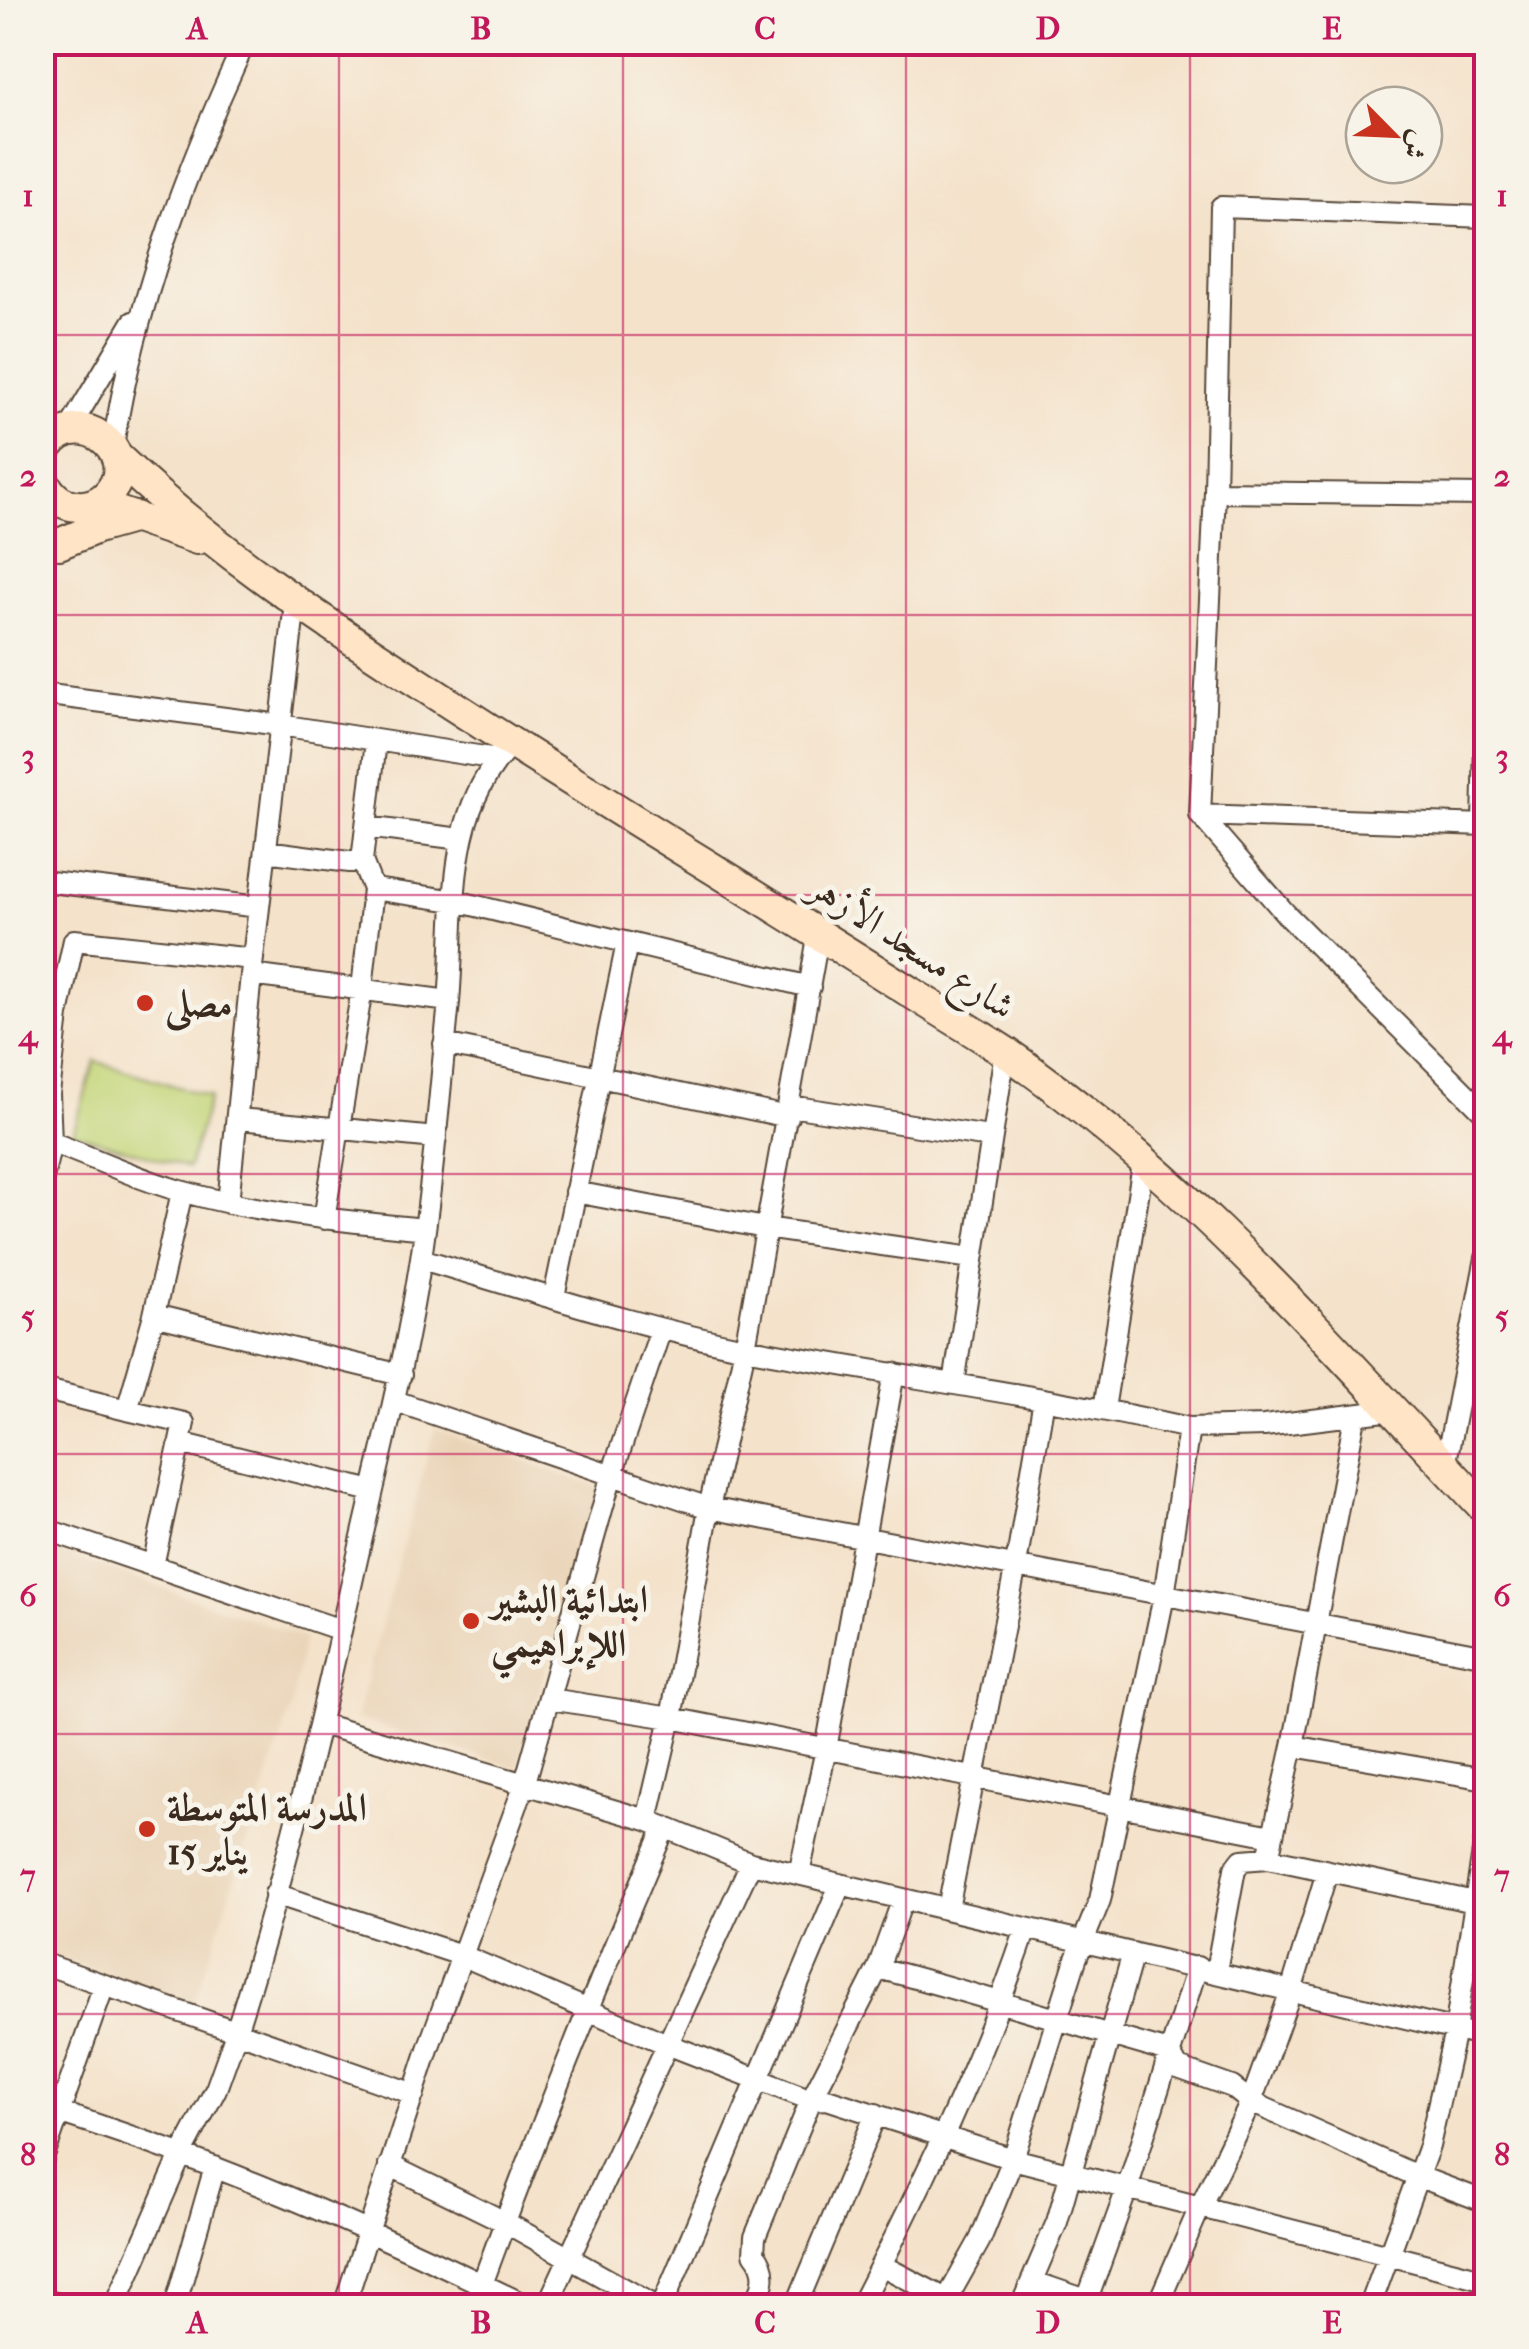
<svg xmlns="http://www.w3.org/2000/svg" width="1529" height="2349" font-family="'IM FELL French Canon',Amiri,serif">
<rect width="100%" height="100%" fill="#f7f3e8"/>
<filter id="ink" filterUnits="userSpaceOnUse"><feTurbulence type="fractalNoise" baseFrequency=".01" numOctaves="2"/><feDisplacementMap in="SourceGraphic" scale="20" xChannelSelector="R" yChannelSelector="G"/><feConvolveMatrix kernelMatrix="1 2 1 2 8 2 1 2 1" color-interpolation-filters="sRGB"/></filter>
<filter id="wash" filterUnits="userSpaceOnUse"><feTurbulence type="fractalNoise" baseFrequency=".0048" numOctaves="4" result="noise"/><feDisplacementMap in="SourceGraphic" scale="40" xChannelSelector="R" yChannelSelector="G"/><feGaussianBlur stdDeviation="2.25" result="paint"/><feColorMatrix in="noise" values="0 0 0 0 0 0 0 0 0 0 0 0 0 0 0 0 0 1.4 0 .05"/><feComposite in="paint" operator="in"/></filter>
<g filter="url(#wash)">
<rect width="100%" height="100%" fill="#f4e2ca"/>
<path fill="#ead4b8" d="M435,1429L599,1488L517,1768L356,1719Z
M43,1546L304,1638L291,1707L194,2004L43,1952Z"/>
<path fill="#c3d578" stroke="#7f804b" stroke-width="2.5" d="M95,1061L210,1097L188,1168L73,1133Z"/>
</g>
<g filter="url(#ink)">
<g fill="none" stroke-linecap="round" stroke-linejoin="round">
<defs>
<path id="street" d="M1486,217L1221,207L1215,492L1200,815L1286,914L1486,1114
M68,431L133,322
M113,446C135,306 185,171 245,42
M1215,492L1486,495
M42,694L280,725L497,759
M1200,815L1486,825
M1483,824L1486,704
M366,827L461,839
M266,851L349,862L362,861
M42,881L259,907
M373,889L456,901L810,987
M251,975L449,1001
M444,1044L788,1117
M790,1106L989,1137
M239,1119L436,1138
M42,1139C91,1156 138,1180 188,1193C265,1214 346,1221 425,1229
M42,1183L51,1142L49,1094L58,1015L74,940L253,959
M575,1192L765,1228L972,1258
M228,1203L251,975L295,603
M324,1219L362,989L373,889L362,861L376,741
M421,1259C529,1290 635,1326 745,1348C893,1376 1042,1395 1189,1428
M554,1297L627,943
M154,1315L401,1375
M954,1384L1005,1052
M42,1389L127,1410
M395,1401L709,1508L1486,1656
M1104,1409L1144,1158
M180,1443L372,1491
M1445,1466L1486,1258
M42,1528L341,1630
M153,1566L184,1423L127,1410L154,1315L182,1192
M550,1699L671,1718L1272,1836
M321,1724L647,1820L751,1863L1486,2037
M1293,1746L1486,1779
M647,1820L671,1718L709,1508L745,1348L819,932
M1268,1858L1293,1746L1355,1417
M799,1874L826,1749L894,1373
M275,1894L461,1955L667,2044L811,2100L827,2099L1013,2159L1486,2280
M948,1909L1016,1565L1044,1399
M42,1963L414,2094
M878,1968C976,1993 1072,2025 1169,2052L1178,2068L1232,2087L1251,2102L1417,2176L1486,2202
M1216,1971L1235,1869L1242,1860L1268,1858L1484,1904
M42,2107C210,2159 370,2229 527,2306
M42,2162L104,1985
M389,2165L503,2221L655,2306
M883,2266L948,2300
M1034,2282L1104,2306
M42,2299L64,2306
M1087,2300L1127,2189L1197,1967
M115,2306L182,2153L216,2089L229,2053C279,1902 315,1746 350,1591C374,1480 404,1371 421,1258C434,1173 440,1087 449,1002C457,913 443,812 512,744
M175,2306L215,2167
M344,2306L429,2046L524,1786L612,1474L661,1329
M474,2306C533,2144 596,1986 665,1827
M547,2306L751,1863
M662,2306L840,1885
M754,2306C764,2287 769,2271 754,2253L755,2237L811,2100L878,1968L903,1899
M796,2306L876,2114
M860,2306C923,2184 982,2060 1026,1929
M943,2306L980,2240L1013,2159L1076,1959L1100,1900L1164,1596L1189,1428L1264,1426L1393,1410
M1021,2306L1057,2222L1133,1953
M1157,2306L1200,2207L1251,2102L1291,1991L1327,1872
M1370,2306L1429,2146L1455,2031L1486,1832"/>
<path id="secondary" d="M116,456C211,547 313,615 423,686C586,793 754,892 918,997C948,1016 978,1034 1007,1053C1190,1180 1334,1349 1486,1510
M42,457C70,394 149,453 106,496C98,503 88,507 77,506C60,505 50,494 42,479
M95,504L197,539
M59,544L97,528L136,517"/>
</defs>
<use href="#street" stroke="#574638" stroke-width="24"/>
<use href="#secondary" stroke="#574638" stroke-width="34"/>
<use href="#street" stroke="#fff" stroke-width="20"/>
<use href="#secondary" stroke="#ffe4c6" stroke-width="30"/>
</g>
</g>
<path fill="none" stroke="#c2185b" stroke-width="2.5" stroke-opacity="0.55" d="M339,42V2306M623,42V2306M906,42V2306M1190,42V2306M42,335H1486M42,615H1486M42,895H1486M42,1174H1486M42,1454H1486M42,1734H1486M42,2014H1486"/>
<g fill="#c8321e" stroke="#f7f3e8" stroke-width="4">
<circle cx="145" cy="1003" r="10"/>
<circle cx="471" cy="1621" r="10"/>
<circle cx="147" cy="1829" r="10"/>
</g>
<g text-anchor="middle" stroke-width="10" stroke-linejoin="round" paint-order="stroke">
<g font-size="38" fill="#3b2a1e" stroke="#f7f3e8">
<text transform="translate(913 946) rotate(33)" y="13">شارع مسجد الأزهر</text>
</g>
<g font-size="38" font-weight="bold" fill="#3b2a1e" stroke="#f7f3e8" text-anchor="start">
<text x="165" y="1016">مصلى</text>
<text x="491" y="1612">ابتدائية البشير<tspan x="491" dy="44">اللإبراهيمي</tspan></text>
<text x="167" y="1820">المدرسة المتوسطة<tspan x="167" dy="44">15 يناير</tspan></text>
</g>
</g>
<rect width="1529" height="2349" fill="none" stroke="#f7f3e8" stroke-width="110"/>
<g transform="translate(1394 135) rotate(114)"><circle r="48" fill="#f7f3e8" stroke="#aca397" stroke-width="2.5"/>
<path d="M0-8L18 38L0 25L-18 38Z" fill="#c8321e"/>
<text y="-15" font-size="28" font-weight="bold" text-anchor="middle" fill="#3b2a1e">ش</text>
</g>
<rect x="55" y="55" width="1419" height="2239" fill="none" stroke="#c2185b" stroke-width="4"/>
<g font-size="32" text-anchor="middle" font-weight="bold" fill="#c2185b">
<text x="197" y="39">A</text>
<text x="481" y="39">B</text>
<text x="765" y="39">C</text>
<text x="1048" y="39">D</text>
<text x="1332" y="39">E</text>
<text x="28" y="206">1</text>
<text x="1502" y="206">1</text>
<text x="28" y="486">2</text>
<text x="1502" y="486">2</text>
<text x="28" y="766">3</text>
<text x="1502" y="766">3</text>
<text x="28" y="1046">4</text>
<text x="1502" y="1046">4</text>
<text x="28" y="1326">5</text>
<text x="1502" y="1326">5</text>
<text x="28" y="1606">6</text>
<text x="1502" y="1606">6</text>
<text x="28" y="1886">7</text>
<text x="1502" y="1886">7</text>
<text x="28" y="2165">8</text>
<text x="1502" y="2165">8</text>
<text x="197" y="2333">A</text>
<text x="481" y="2333">B</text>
<text x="765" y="2333">C</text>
<text x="1048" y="2333">D</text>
<text x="1332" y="2333">E</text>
</g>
</svg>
